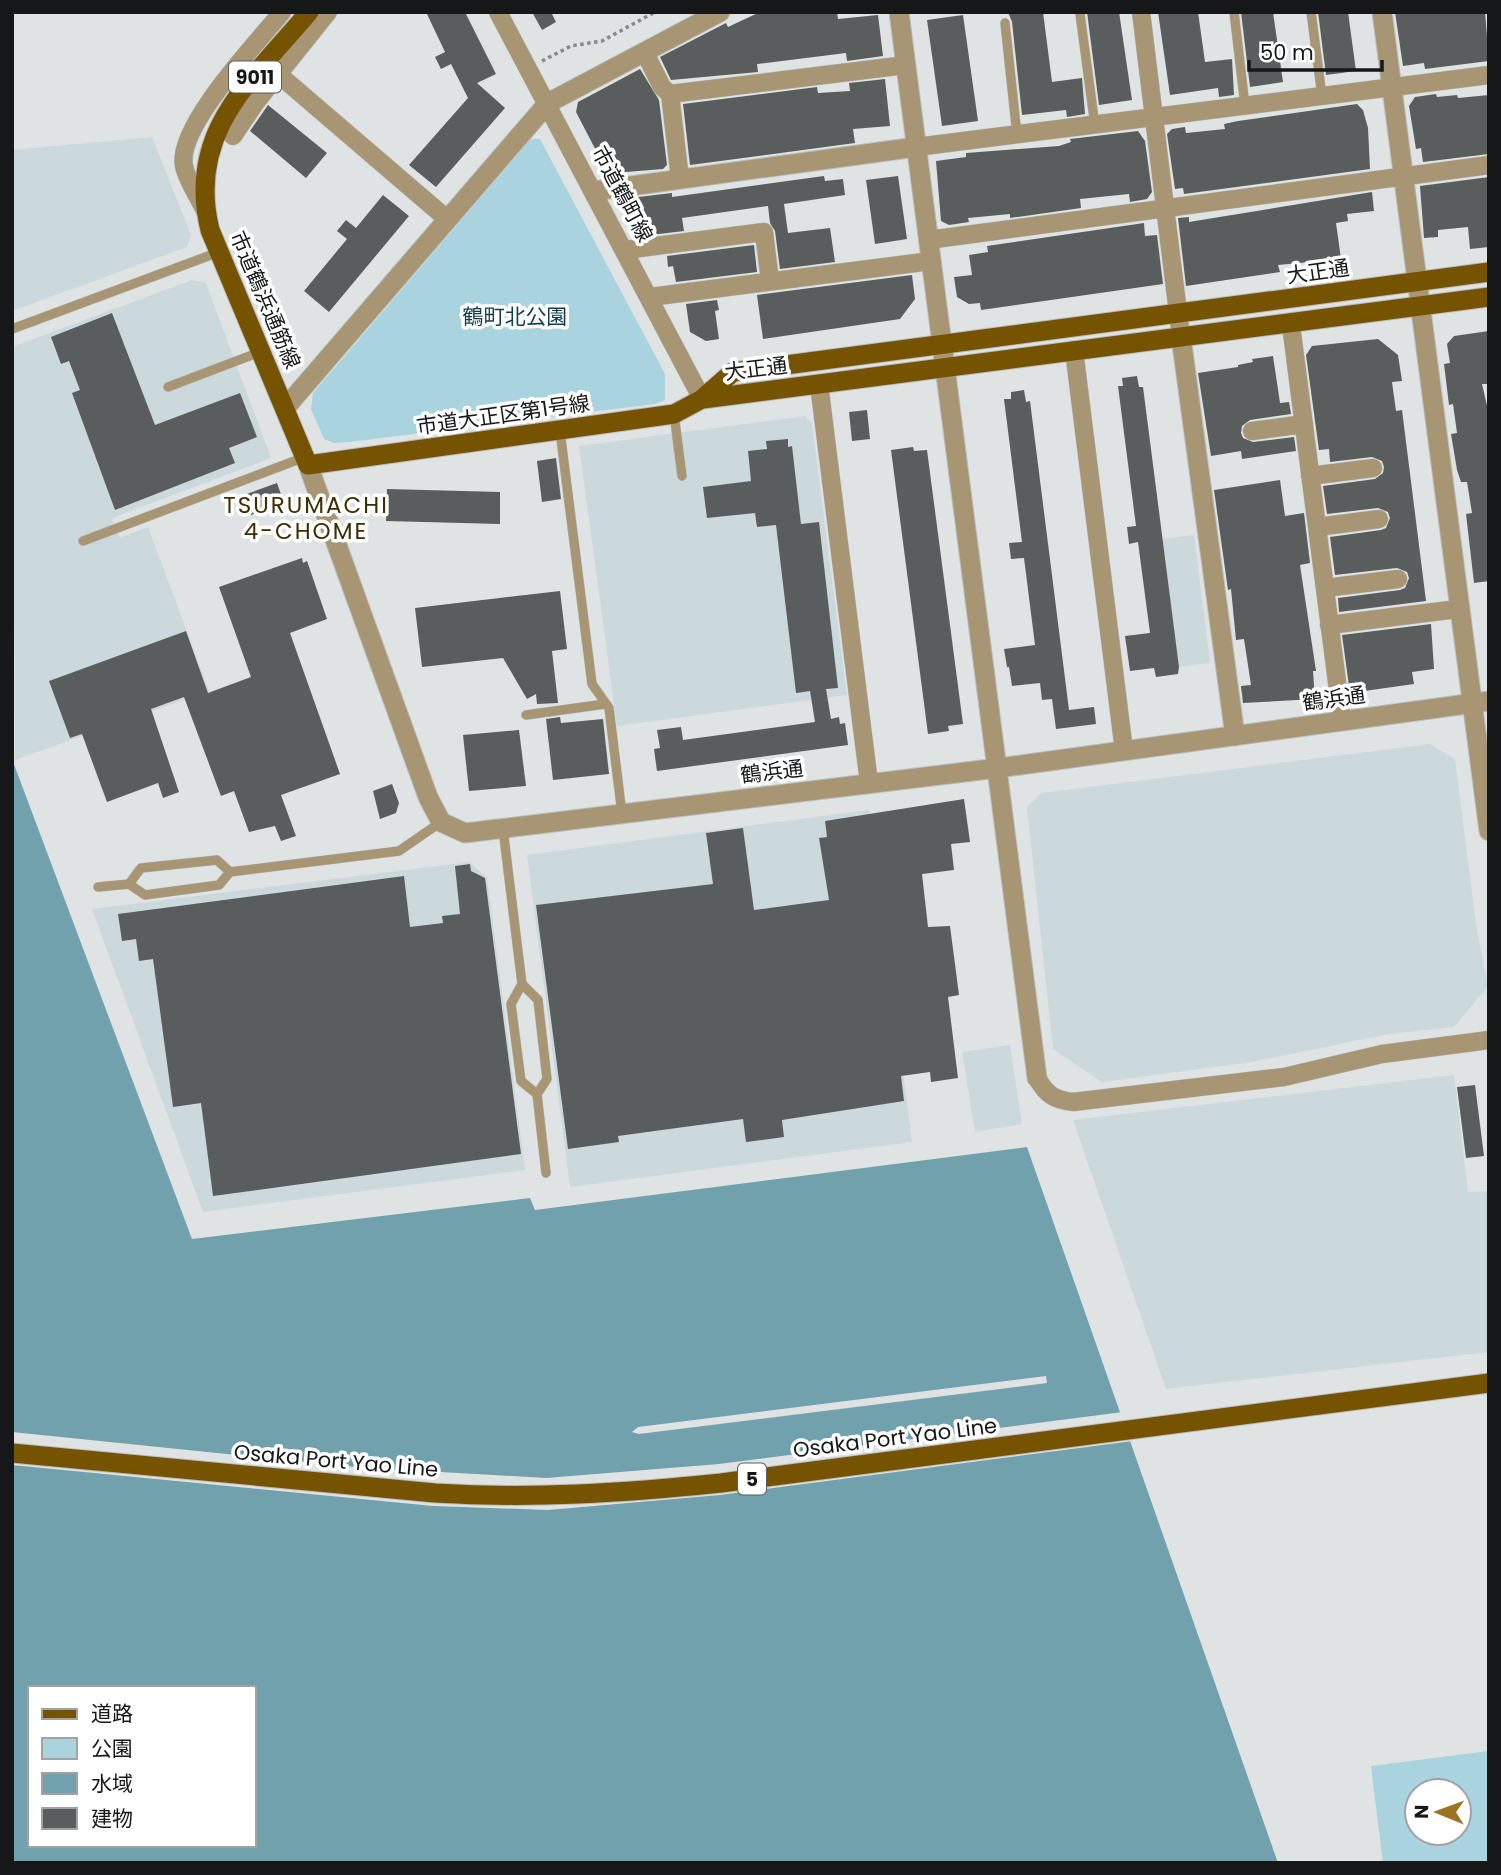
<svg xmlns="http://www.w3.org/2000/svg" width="1501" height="1875" font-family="Poppins,'Noto Sans JP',sans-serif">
<rect width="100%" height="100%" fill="#dfe3e4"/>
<path fill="#ccd9dc" d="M152,137L191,235L187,247L12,311V150Z
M192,280L206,283L271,458L112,518L120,538L148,527L209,691L15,760L12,347Z
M805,416L812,424L847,695L617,726L579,446Z
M1194,535L1210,663L1179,667L1162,539Z
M1430,744L1455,759L1476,924L1488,986L1454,1027L1389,1034L1252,1062L1102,1082L1053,1049L1027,807L1041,793Z
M869,810L912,1142L570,1187L527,855Z
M469,862L487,877L525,1170L203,1212L92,909Z
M1010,1045L1022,1124L975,1132L962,1052Z
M1454,1075L1468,1192L1489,1191V1352L1166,1389L1073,1120Z"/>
<path fill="#a9d3de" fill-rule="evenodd" d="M531,139H540L665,374V400L655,404L349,442L334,443L324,439L311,409L313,393Z
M1489,1751V1863H1383L1371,1766ZM1417,1791H1459V1833H1417Z"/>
<path fill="#72a1ae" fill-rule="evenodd" d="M12,759L192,1239L530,1198L535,1210L1027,1147L1278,1863H12ZM30,1688H254V1845H30Z"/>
<path fill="#dfe3e4" d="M1046,1376L1047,1383L639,1434L632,1432L638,1427Z
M1123,1412L1133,1441L720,1495L548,1510L433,1506L12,1465V1432L355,1467L546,1478L719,1464Z"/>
<path fill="#5a5d5e" d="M426,12H465L496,74L477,83L505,108L436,187L409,165L468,98L451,64L441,69L435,57L445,52Z
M532,12H551L556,22L542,30Z
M760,12H837L838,19L878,15L883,56L847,61L846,53L757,64L758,72L671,80L660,57L726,23L728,27Z
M1008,12H1043L1052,82L1082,78L1085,114L1067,117L1066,110L1022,115L1012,22Z
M1087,12H1119L1132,100L1099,105Z
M1158,12H1198L1205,62L1232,59L1234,95L1219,97L1218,88L1170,95Z
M1241,12H1273L1283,82L1250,87Z
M1318,12H1348L1356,71L1326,75Z
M1395,12H1485L1489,61L1425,69L1424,63L1403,66Z
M963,15L978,121L942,126L927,20Z
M640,69L659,100L667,165L663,169L613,173L603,164L576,112L578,102Z
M885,79L890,126L853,129L855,143L690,165L683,104L817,87L818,93L850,91L849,83Z
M1436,94L1437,97L1457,95L1458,98L1489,95V154L1423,162L1421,148L1416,149L1409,106L1415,97Z
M1357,104L1363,110L1368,128L1370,169L1184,194L1183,188L1175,189L1167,134L1172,129L1185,127L1186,133L1225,129L1224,124L1238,121Z
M268,105L327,153L306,178L250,131Z
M1138,131L1145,141L1152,192L1147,199L1130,202L1129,194L1080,199L1081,208L1010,218V214L968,218L969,222L949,225L941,221L936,161L966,157V153L1059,146L1071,142L1070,139Z
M824,176L825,181L843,179L845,195L784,204L788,233L830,228L835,262L780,269L775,231L770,223L768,206L682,218L684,231L642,236L627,206L630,198L672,193V197Z
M898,176L907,239L875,244L866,180Z
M1489,177V247L1470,249L1468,227L1438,230V237L1424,238L1420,186Z
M1372,192L1374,211L1347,214L1348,221L1336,223L1341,259L1278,265L1280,272L1186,286L1178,218L1189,217V222Z
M383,195L409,216L329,312L304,291L347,239L337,231L346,220L356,228Z
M1144,223L1145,236L1157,235L1163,284L981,310L980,303L969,304L957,297L954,277L972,275L969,255L988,252L987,246Z
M754,245L757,272L676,282L673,266L668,267L667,256Z
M912,275L915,299L900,319L763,339L757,295Z
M717,300L719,310L715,311L719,339L706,341L690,332L686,304Z
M112,313L155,425L240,393L257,437L229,448L235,463L115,510L72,393L80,390L69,361L61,364L51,337Z
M1489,331V384H1482L1489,414V581L1474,583L1466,514L1472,513L1467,482H1461L1457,470L1451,434L1457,433L1453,404L1449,405L1444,364L1450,363L1447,344L1454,336Z
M1378,339L1398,355L1402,381L1392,382L1396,411L1402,410L1426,601L1339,612L1338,598L1400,590L1405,588L1409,578L1407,572L1397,568L1335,575L1330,537L1381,530L1386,528L1390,518L1388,512L1378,508L1327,514L1323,486L1375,479L1383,473L1384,467L1382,461L1372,457L1330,462L1329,449L1319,450L1306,355L1312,346Z
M1273,356L1280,403L1289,402L1291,414L1250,420L1242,426L1241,433L1243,438L1253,442L1294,437L1296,451L1242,459L1241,451L1211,456L1198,373L1238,367V365L1253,362L1252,359Z
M1137,376L1139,387H1143L1179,667L1178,674L1156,677L1154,668L1130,671L1125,636L1150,633L1138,542L1129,544L1127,527L1136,526L1118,386H1123L1122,378Z
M1024,390L1026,402L1030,401L1069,710L1094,707L1096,724L1056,729L1052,699L1042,700L1040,683L1012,686L1009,667H1007L1004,649L1035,645L1024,558L1011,559L1009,543L1022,542L1004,399H1011V392Z
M867,410L870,439L852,441L849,412Z
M788,439V447L792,446L801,524L819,522L838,688L826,689L831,719L839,717L840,724L845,723L848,745L657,771L654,749L660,748L657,730L681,727L683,740L815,722L810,691L796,693L776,525L757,527L755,513L707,518L703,487L751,481L748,451L767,449L766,441Z
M913,447L914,451L927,450L963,724L948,726L949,731L928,734L891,450Z
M556,458L561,499L542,502L537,461Z
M1280,480L1285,516L1304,513L1310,563L1300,565L1316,671H1313L1315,699L1243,703L1241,686L1251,685L1244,639L1236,640L1231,589L1228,590L1214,490Z
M277,483L284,503L251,515L244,495Z
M387,489L500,492V524L386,521Z
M302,558L303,563L307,561L327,619L290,633L340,774L281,795L296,836L281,841L275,826L249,832L234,791L221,796L184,697L151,709L179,792L163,798L158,783L107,802L82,734L70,738L49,681L186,631L208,693L251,677L219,587Z
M560,591L567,649L552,651L558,703L537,704L536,694L527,699L503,658L422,667L415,608Z
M1431,624L1434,669L1412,672L1414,684L1350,693L1342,635Z
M560,717L561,723L603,719L609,774L553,780L546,719Z
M519,730L526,786L469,791L463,735Z
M392,784L399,803L396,813L380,819L373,791Z
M964,799L970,842L951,844L954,870L922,874L928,927L950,926L959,995L948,997L958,1078L931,1082L930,1072L901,1076L904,1101L782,1120L784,1137L746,1142L743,1119L618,1136L619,1142L568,1149L536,905L713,884L706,833L743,828L754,910L829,900L819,838L827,837L825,821Z
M470,864L471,871L485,878L521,1154L213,1196L201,1103L173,1107L153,959L139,961L136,939L122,941L118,914L404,876L410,927L443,923L442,916L460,914L455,866Z
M1475,1085L1484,1156L1466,1158L1457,1087Z"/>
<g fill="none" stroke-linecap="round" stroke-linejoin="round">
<defs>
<path id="service" d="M1234,12L1245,106
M1311,12L1322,96
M1080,14L1095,126
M1005,23L1017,135
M12,329L219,252
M168,387L260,352
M674,414L682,476
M560,431L592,684L609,708L622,814
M83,541L305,457
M526,715L605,704
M503,829L522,984L538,1000L547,1079L537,1094L546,1173
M129,884L141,868L217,860L230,872
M98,887L129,884L145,895L219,885L230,872L399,851L441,822
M522,984L511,1004L521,1081L537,1094"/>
<path id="minor" d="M498,12L702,399
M1141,12L1181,337
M645,53L662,87L670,94L680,179
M278,74L447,219
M670,94L906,65
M233,136L256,102L328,12
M916,147L1489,75
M205,211C199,197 187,181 184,166C176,127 258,42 282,12
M928,240L1489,165
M625,250L764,232L770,281
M650,297L931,261
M1291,325L1342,721
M1074,350L1124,751
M819,384L869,783
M1252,431L1304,424
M1310,476L1373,468
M1317,527L1379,519
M1325,588L1398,579
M1329,625L1458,609
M1037,1078C1046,1094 1054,1100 1073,1102L1284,1077L1382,1054L1489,1040"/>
<path id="tertiary" d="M899,12L1037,1078
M1382,12L1489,831
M594,191L916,147
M1181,337L1235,736
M286,407L548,103L720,12
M308,465L428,797L441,822L465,833L998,768L1489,701"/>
<path id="primary" d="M309,12C251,81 186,132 210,230L308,465L674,414L702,399L733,372L1489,272
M703,399L1489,297
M12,1453L435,1493C531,1499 625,1493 721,1483L1489,1383"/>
</defs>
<use href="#service" stroke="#bbbebf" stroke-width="10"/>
<use href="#minor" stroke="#bbbebf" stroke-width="19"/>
<use href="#tertiary" stroke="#bbbebf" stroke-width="21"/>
<use href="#primary" stroke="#bbbebf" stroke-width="21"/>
<path stroke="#86898a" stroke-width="3.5" stroke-dasharray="3.5 3.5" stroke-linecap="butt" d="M542,61L571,46L602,41L655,12"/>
<use href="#service" stroke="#a79573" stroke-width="9"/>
<use href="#minor" stroke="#a79573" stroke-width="18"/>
<use href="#tertiary" stroke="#a79573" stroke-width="19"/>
<use href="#primary" stroke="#755300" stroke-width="19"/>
</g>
<g text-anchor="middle" stroke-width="7" stroke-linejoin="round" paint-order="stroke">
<g fill="#fff" stroke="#5c5d5d" stroke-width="2">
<rect x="229" y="61.5" width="52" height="31" rx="5"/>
<rect x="738" y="1463.5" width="28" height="31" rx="5"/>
</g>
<g font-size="19" font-weight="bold" fill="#161718">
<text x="255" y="84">9011</text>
<text x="752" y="1486">5</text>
</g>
<g font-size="21" fill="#161718" stroke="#fff">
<text transform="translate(622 194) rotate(62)" y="7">市道鶴町線</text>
<text transform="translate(1318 272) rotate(-8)" y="7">大正通</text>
<text transform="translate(265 300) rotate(67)" y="7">市道鶴浜通筋線</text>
<text transform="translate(756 369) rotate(-7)" y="7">大正通</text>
<text transform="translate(503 415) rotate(-8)" y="7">市道大正区第1号線</text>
<text transform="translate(1334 699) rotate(-8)" y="7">鶴浜通</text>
<text transform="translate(772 772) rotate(-7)" y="7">鶴浜通</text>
<text transform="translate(895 1438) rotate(-7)" y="7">Osaka Port Yao Line</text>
<text transform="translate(336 1461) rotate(5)" y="7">Osaka Port Yao Line</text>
</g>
<g font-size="21" fill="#113d48" stroke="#fff">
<text x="515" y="324">鶴町北公園</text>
</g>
<g font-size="23" letter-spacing="2" fill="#3e2c03" stroke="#fff">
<text x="306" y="513">TSURUMACHI<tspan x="306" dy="26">4-CHOME</tspan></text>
</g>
</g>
<rect width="1501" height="1875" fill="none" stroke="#161718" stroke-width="28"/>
<rect x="28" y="1686" width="228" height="161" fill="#ffffff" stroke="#a2a2a3" stroke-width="2"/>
<rect x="42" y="1709" width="35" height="10" fill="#755300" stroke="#a2a2a3" stroke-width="2"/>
<text x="91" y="1721" font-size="21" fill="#161718">道路</text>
<rect x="42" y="1738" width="35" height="21" fill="#a9d3de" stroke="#a2a2a3" stroke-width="2"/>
<text x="91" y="1756" font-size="21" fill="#161718">公園</text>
<rect x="42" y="1773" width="35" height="21" fill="#72a1ae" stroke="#a2a2a3" stroke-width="2"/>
<text x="91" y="1791" font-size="21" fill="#161718">水域</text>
<rect x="42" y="1808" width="35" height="21" fill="#5a5d5e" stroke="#a2a2a3" stroke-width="2"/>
<text x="91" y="1826" font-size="21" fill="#161718">建物</text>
<g transform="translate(1438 1812) rotate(271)"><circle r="33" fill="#ffffff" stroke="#a2a2a3" stroke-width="2"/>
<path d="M0-5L12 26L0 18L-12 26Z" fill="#9c7421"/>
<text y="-10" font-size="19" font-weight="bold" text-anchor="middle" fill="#161718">N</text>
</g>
<path d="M1249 60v10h133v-10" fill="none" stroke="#161718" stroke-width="3.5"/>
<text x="1260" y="60" font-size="21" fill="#161718" stroke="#ffffff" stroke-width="5" paint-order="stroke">50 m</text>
</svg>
